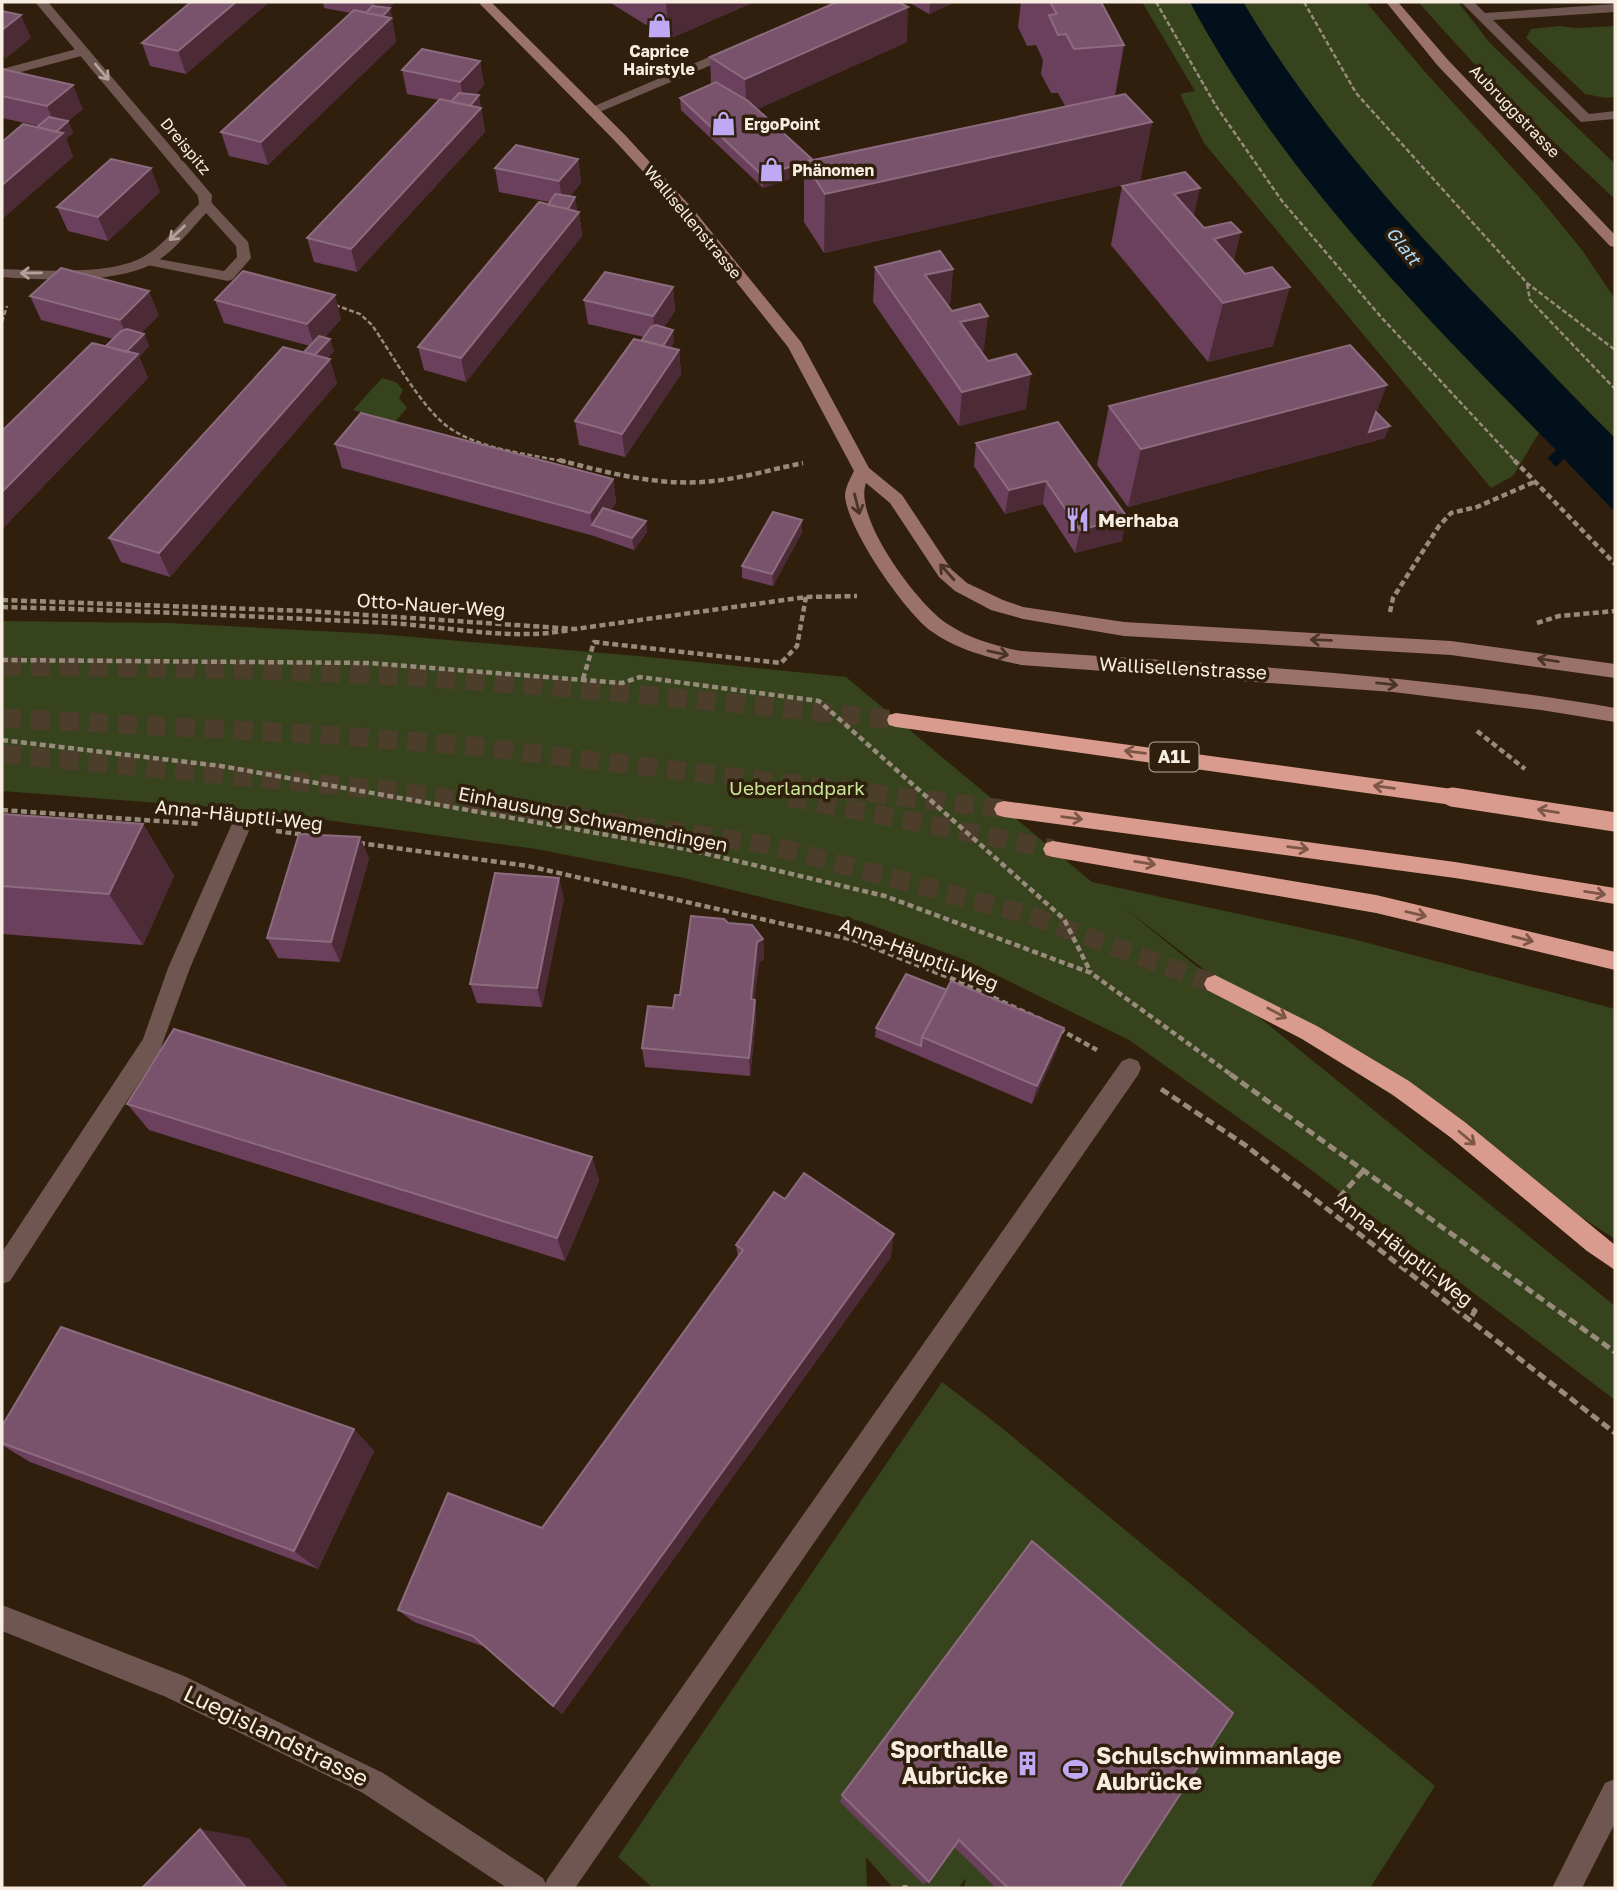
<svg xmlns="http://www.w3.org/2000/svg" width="1617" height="1890" font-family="'Golos Text',sans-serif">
<rect width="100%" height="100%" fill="#2f1f0c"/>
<path fill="#36431d" d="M1142,2H1190C1278,166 1411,299 1539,433L1513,476L1491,488L1204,143L1180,94L1195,91Z
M1243,2H1366L1426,73L1538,196L1582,250L1615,299V438C1577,401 1541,362 1503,324C1406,224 1313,122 1243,2Z
M1418,2H1458L1490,43L1615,164V199L1498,90Z
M1559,26L1577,28L1615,26V97L1606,98L1585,94L1526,38L1531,29Z
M382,378L396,382L403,390L399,398L407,408L395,422L353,410Z
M2,621L169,623L378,634L639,656L846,677L1092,882L1353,939L1615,1009V1239L1241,998L1122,906L1615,1306V1400L1302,1163L1129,1040L965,960L863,922L684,878L536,849L261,811L2,791Z
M942,1382L997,1424L1435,1786L1370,1888H964L966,1878L958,1888H893L866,1857L867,1888H653L618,1857Z"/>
<path fill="#01101a" d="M1190,2H1243C1314,122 1407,224 1504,324C1541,362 1577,401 1615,438V512L1564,459L1556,467L1548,458L1556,450C1421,313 1281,173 1190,2Z"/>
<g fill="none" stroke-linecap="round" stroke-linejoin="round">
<path stroke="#4d3e2c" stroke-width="19" stroke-dasharray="19 10" stroke-linecap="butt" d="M2,666C120,668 239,668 357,674C537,683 717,701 896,720
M2,718L331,735L472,746L1004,809
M2,754L396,791L770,845L1029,915L1215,984
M789,797L1053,849"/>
<path stroke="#988b7c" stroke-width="2.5" stroke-dasharray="5 2.5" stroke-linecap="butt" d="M1156,2L1216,106L1282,201L1381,317L1516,462
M1304,2L1356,93L1527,283L1615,350
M1527,284L1530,300L1615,389
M335,305L360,314L372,325C392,354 423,411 451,429C483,450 530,454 566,462
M2,322L7,306"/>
<path stroke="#988b7c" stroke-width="4.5" stroke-dasharray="6 3.5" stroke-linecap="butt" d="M559,460C609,473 660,487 713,481C743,478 773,469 803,463
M1514,460L1615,564
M2,600L307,611L575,629L806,597L857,596
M2,607C131,610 261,617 390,623C450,627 510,641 570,630
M1390,612L1393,598L1439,526L1451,513L1477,507L1534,482
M1537,623L1559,616L1615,611
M2,660L368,663L622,683L640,677L819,701L1064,919L1091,973
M583,679L594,642L781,663L797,646L806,597
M1477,731L1525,769
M2,740L221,766L686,849L885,896L1091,973L1233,1076
M2,810L201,824
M276,831L306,835
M359,843L528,866L854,940L953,979L1042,1020
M1059,1029L1097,1050"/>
<path stroke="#988b7c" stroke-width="5" stroke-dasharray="9 4.5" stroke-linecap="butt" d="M1230,1074L1615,1352
M1161,1089L1245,1145L1615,1433
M1363,1171L1335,1202L1475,1311L1470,1319
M905,1885V1888"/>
<path fill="#6f5651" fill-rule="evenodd" d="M84,47L90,51L89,54L2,77V69Z
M206,201L211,202L248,242L251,258L233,279L228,281L142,264L140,261L147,257L224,271L237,257L236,246L199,205Z
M241,818L248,820L251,826L190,968L160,1050L10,1281L2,1284V1252L143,1039L168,968L231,826L234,820Z
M1130,1058L1138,1061L1141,1068L1138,1075L575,1888H543L548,1878L1122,1061Z
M1615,1779V1823L1582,1888H1552L1605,1783Z"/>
<path fill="#6f5651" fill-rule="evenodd" d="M35,2H48L212,195L211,208C193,226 175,252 152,264C114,284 44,280 2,277V269C40,270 109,276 143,257C165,245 181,221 199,204L198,196Z
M1461,2H1474L1485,13L1615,4V12L1493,20L1589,114L1615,111V119L1581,122Z
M735,46L741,50L740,53L597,113H587L585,110Z
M2,1605L184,1676L383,1773L543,1878L548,1888H507L363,1793L166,1697L2,1631Z"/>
<path fill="#9b726a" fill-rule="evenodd" d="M478,2H491L625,135L693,209L801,342L869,468L902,495L951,569L967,583L1003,600L1023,607L1124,622L1451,641L1615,664V678L1451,655L1124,636L1023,619L991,610L955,591L939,577L890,503L866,483C853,518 917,603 946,623C968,638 995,646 1021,651C1220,664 1419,674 1615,708V722L1541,710L1393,692L1021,665C990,658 957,650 931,631C904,611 848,530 845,496C845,488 850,479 854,471L788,347L683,215L615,141Z
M1386,2H1398L1448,60L1615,235V247L1610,246L1438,66Z"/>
<path fill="#da9b8f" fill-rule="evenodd" d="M896,713L1452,789L1459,792L1462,797L1459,802L1452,805L896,727L889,725L887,720L889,715Z
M1004,801L1455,862L1615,888V904L1455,878L1004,817L997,815L994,809L997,803Z
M1053,841L1376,895L1615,952V970L1376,913L1053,857L1046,855L1043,849L1046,843Z
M1215,975L1317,1026L1409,1081L1466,1123L1615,1245V1270L1587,1251L1450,1137L1393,1095L1302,1039L1207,990L1204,984L1207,978Z"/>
<path stroke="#da9b8f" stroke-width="19" d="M1452,797L1615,822"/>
</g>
<path fill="#6a405d" d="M191,2H269L186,74L150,66L142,43Z
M323,2H395L389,8L393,20L392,21L396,42L268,165L229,156L221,132L351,13L324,8Z
M609,2H754L669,39Z
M908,2H955L929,14Z
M1021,2H1101L1124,45L1115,96L1152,122L1140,181L824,253L804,222V174L763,188L681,110L680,98L711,84L710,57L907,42L757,109L812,159V161L1065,106L1058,93H1051L1041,74L1043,60L1036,45L1027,46L1018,27Z
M480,61L484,85L475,95L481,107L485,132L357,272L314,262L307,238L439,100L407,94L402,70Z
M2,69L83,109L68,121L73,133L66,139L73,157L2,219V142L39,126L2,118Z
M578,159L581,183L570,196L577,209L575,211L579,212L582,236L466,382L424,370L418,347L549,202L499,192L495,168Z
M1122,186L1194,216L1234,261L1273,346L1208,362L1111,245Z
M160,192L108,241L68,231L57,207Z
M875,267L953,269L950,304H947L984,350L981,351L1026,409L959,426L873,302Z
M673,287L675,311L664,327L674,342L671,347L679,350L681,374L625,457L579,445L575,421L644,337L588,324L584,300Z
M30,296L159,315L141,333L144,334L149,346L139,357L148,378L2,529V431L113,339L41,320Z
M215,300L341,319L325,337L334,351L327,358L337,383L170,577L121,562L109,538L310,346L224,323Z
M1109,406L1385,438L1128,507L1097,465Z
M1058,422L1122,541L1075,553L1043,504L1005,514L974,466L976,443Z
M335,444L613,479L616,503L611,510L646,521L647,532L634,550L594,536L342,468Z
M802,520V532L773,586L742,578V566Z
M2,814L143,824L174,876L143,945L2,934Z
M369,858L340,962L278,958L267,938Z
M564,898L542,1007L477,1003L470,984Z
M728,923L763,939L764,959L759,962L754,1000H755L756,1019L750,1076L645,1067L642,1048L673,1008L680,995Z
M947,990L1058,1047L1032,1104L875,1037L876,1028Z
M127,1104L592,1157L599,1181L565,1261L149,1130Z
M785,1199L891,1257L562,1714L485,1647L414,1622L398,1610L542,1528L738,1257L736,1245Z
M2,1426L354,1429L374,1451L318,1569L30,1462L2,1445Z
M842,1795L1119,1888H996L954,1847L929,1882L923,1884L840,1802Z"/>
<path fill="#4c2b37" d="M236,2H269L186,74L178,51Z
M374,2H395L378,18Z
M666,2H754L669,39Z
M930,2H955L929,14Z
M908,7L907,42L747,114L745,79Z
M390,8L393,20L392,21L396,42L268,165L261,142L374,26Z
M21,15L31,38L5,59L2,51V30Z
M480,61L484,85L465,106L460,82Z
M73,85L83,109L68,121L73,133L66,139L73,157L2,219V185L57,130L47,106Z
M479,95L481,107L476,114L481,108L485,132L357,272L351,249Z
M1152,122L1140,181L824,253L825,194Z
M578,159L581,183L563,205L559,181Z
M812,159V171L804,162V174L763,188V176Z
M151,168L160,192L108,241L98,217Z
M1200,188L1187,248L1174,194Z
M575,197L577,209L564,231L562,219Z
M579,212L582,236L466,382L461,358Z
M1241,232L1226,292L1214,239Z
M953,269L950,304L923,310L925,275Z
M673,287L675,311L655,340L653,316Z
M1290,287L1273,346L1208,362L1223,303Z
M149,291L159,315L130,344L120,320Z
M335,295L341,319L315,348L307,324Z
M988,316L984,350L957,357L960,322Z
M673,330L674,342L659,368L658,356Z
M144,334L149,346L139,357L148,378L2,529V492L118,360Z
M330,339L334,351L311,376L308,364Z
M679,350L681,374L625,457L622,434Z
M330,359L337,383L170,577L159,553Z
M1031,374L1026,409L959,426L962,392Z
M1387,385L1369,432L1390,426L1385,438L1128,507L1141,449Z
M613,479L616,503L600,527L592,525L594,536L590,513Z
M1046,481L1043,504L1005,514L1009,490Z
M1127,517L1122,541L1075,553L1080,530Z
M802,520V532L773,586L772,574Z
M646,521L647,532L634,550L632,538Z
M143,824L174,876L143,945L109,894Z
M360,837L369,858L340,962L331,942Z
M559,878L564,898L542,1007L537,988Z
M763,939L764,959L759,962L752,1019L751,999L757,942Z
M755,1000L756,1019L750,1076L749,1058Z
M1064,1028L1058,1047L1032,1104L1037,1086Z
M592,1157L599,1181L565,1261L557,1238Z
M894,1234L891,1257L562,1714L553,1706Z
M354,1429L374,1451L318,1569L294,1551Z
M200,1829L249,1838L289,1888H246Z"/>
<path fill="#79536b" stroke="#8d6b7e" stroke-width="2" d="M191,2H236L178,51L142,43Z
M837,2H898L908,7L745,79L710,57Z
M1050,2H1101L1124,45L1074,49L1066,34L1058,35L1049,15L1057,14Z
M372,6L390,8L383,16L366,13Z
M354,10L391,18L261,142L221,132Z
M2,11L21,15L2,30Z
M422,49L480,61L460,82L402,70Z
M2,69L73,85L47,106L2,96Z
M716,82L748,101L812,159L763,176L680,98Z
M459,93L479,95L470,106L451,102Z
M1125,94L1152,122L825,194L804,162Z
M440,99L481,108L351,249L307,238Z
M49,117L68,121L56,132L37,127Z
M23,124L63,133L2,185V142Z
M516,145L578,159L559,181L495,168Z
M111,159L151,168L98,217L57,207Z
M1185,172L1200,188L1174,194L1204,228L1231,222L1241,232L1214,239L1245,274L1272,267L1290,287L1223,303L1122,186Z
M555,194L575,197L568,209L548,205Z
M539,202L579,212L461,358L418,347Z
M940,251L953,269L925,275L952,311L980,304L988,316L960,322L988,361L1016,354L1031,374L962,392L875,267Z
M61,268L149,291L120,320L30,296Z
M243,271L335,295L307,324L215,300Z
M605,272L673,287L653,316L584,300Z
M656,325L673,330L663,346L642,340L651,327Z
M127,329L144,334L126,352L106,346L121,331Z
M319,336L330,339L315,355L304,352Z
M634,339L679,350L622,434L575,421Z
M92,343L138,354L2,492V431Z
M1350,345L1387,385L1141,449L1109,406Z
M283,347L330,359L159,553L109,538Z
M1376,412L1390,426L1369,432Z
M361,413L613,479L590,513L335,444Z
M1058,422L1127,517L1080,530L1046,481L1009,490L976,443Z
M603,508L646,521L632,538L592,525Z
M773,512L802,520L772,574L742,566Z
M2,814L143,824L109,894L2,886Z
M299,834L360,837L331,942L267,938Z
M495,873L559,878L537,988L470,984Z
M691,916L724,919L728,923L752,925L763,939L757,942L751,999L755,1000L749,1058L642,1048L648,1006L673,1008L675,995H680Z
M906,974L947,990L922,1037L921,1046L876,1028Z
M951,981L1064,1028L1037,1086L922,1037Z
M174,1029L592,1157L557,1238L127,1104Z
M804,1173L894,1234L553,1706L473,1636L398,1610L448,1493L542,1528L743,1250L736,1245L774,1192L785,1199Z
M61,1327L354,1429L294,1551L2,1443V1426Z
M1032,1541L1233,1713L1119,1888H1008L959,1840L929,1882L842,1795Z
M200,1829L246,1888H142Z"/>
<defs><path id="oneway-shaft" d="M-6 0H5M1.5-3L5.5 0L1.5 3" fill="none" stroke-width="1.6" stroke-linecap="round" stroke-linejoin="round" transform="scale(1.75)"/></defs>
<g stroke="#b4a299">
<use href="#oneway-shaft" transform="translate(102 72) rotate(50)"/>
<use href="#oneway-shaft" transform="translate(177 233) rotate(136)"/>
<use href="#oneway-shaft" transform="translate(31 273) rotate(179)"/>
</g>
<g stroke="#4a3424">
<use href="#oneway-shaft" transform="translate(857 504) rotate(76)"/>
<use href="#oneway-shaft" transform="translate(947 572) rotate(-132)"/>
<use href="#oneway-shaft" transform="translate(1321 640) rotate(-178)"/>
<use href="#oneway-shaft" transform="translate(998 653) rotate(12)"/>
<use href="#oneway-shaft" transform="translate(1548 660) rotate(-171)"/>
<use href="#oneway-shaft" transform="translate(1387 684) rotate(6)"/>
</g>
<g stroke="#7c5747">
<use href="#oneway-shaft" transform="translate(1135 752) rotate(-172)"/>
<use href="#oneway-shaft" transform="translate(1384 787) rotate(-172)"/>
<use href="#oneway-shaft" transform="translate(1548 811) rotate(-171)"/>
<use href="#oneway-shaft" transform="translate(1072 818) rotate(8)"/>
<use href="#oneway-shaft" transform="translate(1298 848) rotate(8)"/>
<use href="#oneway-shaft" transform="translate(1145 863) rotate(9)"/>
<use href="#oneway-shaft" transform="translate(1595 893) rotate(9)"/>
<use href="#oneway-shaft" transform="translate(1416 914) rotate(13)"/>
<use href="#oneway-shaft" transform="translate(1523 939) rotate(14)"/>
<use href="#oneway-shaft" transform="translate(1277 1013) rotate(28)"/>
<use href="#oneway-shaft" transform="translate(1467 1138) rotate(40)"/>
</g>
<defs>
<symbol id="shop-bare" viewBox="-9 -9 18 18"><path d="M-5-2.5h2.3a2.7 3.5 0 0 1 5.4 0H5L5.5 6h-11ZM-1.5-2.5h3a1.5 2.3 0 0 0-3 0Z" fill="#bfa9f4" stroke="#2f1f0c" stroke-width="2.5" paint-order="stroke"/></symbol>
<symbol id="restaurant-bare" viewBox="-9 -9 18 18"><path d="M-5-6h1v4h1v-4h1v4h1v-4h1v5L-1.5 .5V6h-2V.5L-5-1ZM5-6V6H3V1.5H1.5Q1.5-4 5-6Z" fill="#bfa9f4" stroke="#2f1f0c" stroke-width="2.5" paint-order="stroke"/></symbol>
<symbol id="building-bare" viewBox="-9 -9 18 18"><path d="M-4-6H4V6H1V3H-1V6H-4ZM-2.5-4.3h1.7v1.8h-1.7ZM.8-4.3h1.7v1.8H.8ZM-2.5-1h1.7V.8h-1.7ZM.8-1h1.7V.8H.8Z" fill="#bfa9f4" stroke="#2f1f0c" stroke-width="2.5" paint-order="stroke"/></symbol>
<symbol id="stadium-bare" viewBox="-9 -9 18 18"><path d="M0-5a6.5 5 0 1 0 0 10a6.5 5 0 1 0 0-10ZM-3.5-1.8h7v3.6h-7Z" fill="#bfa9f4" stroke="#2f1f0c" stroke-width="2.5" paint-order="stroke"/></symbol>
</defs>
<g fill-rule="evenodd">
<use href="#shop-bare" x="642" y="8" width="35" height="35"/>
<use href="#shop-bare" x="706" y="106" width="35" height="35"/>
<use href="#shop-bare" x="754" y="152" width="35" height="35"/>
<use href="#restaurant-bare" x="1060" y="502" width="35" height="35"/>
<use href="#building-bare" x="1010" y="1746" width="35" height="35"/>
<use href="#stadium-bare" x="1058" y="1752" width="35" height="35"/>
</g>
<g text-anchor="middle" stroke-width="7" stroke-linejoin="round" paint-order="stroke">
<g font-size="16" font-weight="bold" fill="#f8ede1" stroke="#2f1f0c" text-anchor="start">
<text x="659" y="57" text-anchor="middle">Caprice<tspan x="659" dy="18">Hairstyle</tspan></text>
<text x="744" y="130">ErgoPoint</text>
<text x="792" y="176">Phänomen</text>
</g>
<g font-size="16" fill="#f8ede1" stroke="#2f1f0c">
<text transform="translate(1515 111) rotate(46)" y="6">Aubruggstrasse</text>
<text transform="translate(186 146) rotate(50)" y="6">Dreispitz</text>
<text transform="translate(693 222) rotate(50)" y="6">Wallisellenstrasse</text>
</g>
<g font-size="18" font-style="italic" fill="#abdbfa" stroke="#2f1f0c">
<text transform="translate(1403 246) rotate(52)" y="6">Glatt</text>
</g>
<rect fill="#2f1f0c" stroke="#bcafa1" stroke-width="2" x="1149.5" y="742.5" width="49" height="29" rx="5"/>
<g font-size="18" font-weight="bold" fill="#f8ede1">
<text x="1174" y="763">A1L</text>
</g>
<g font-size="19" font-weight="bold" fill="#f8ede1" stroke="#2f1f0c" text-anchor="start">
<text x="1098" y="527">Merhaba</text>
</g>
<g font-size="19" fill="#f8ede1" stroke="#2f1f0c">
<text transform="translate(431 605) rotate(4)" y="7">Otto-Nauer-Weg</text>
<text transform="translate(1183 668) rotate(3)" y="7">Wallisellenstrasse</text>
<text transform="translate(239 815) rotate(6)" y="7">Anna-Häuptli-Weg</text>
<text transform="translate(593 819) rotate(11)" y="7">Einhausung Schwamendingen</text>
<text transform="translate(919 954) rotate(21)" y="7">Anna-Häuptli-Weg</text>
<text transform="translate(1404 1250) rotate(38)" y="7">Anna-Häuptli-Weg</text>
</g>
<g font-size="19" fill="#c8e696" stroke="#2f1f0c">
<text x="797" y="795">Ueberlandpark</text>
</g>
<g font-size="23" fill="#f8ede1" stroke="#2f1f0c">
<text transform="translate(276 1736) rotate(26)" y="8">Luegislandstrasse</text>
</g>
<g font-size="23" font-weight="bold" fill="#f8ede1" stroke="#2f1f0c" text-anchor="end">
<text x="1008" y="1758">Sporthalle<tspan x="1008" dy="26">Aubrücke</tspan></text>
<text x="1096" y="1764" text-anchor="start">Schulschwimmanlage<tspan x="1096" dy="26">Aubrücke</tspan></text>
</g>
</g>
<rect width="1617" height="1890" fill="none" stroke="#f8ede1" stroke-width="7"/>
</svg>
